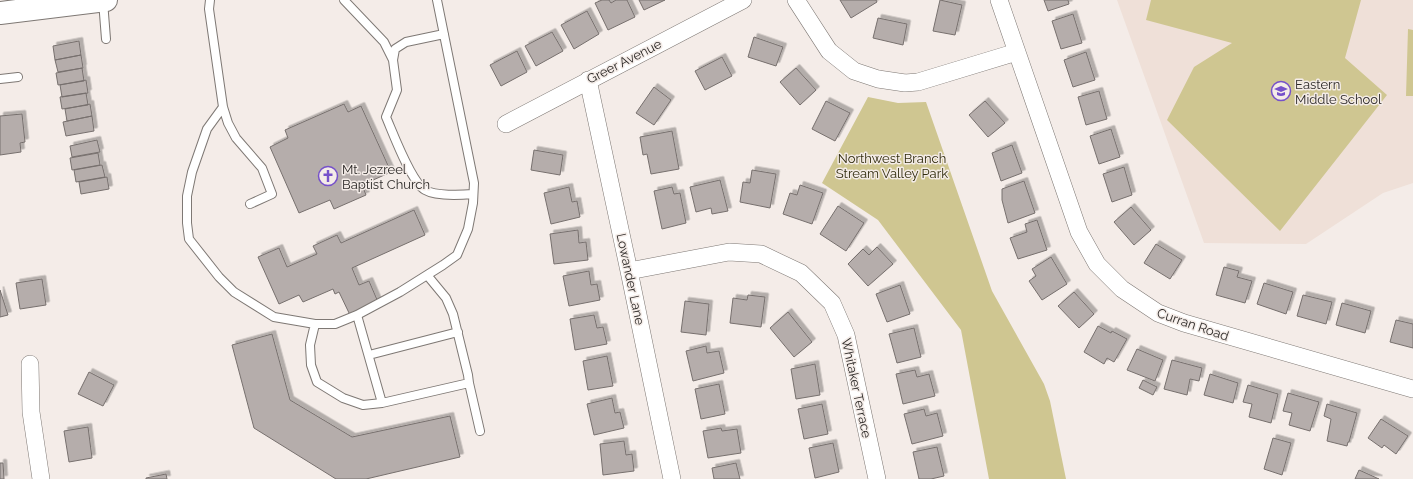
<svg xmlns="http://www.w3.org/2000/svg" width="1413" height="479" font-family="Raleway,sans-serif">
<defs>
<filter id="shadow"><feDropShadow dx="3.5" dy="-3.5" stdDeviation="0" flood-color="#0004"/></filter>
</defs>
<rect width="100%" height="100%" fill="#f4ece8"/>
<path fill="#efe0d8" d="M1117,0H1413V183L1383,193L1306,244L1204,243Z"/>
<path fill="#cfc691" d="M1151,0H1361L1345,58L1387,95L1280,231L1167,120L1194,67L1232,43L1146,20Z
M1408,29L1413,30V96H1406Z
M868,97L898,103L926,102L992,291L1044,384L1050,401L1066,479H989L961,330L878,220L822,183Z"/>
<path fill="#b5adab" stroke="#77706e" filter="url(#shadow)" d="M602,0H609L611,3L616,0H627L635,17L608,30L595,3Z
M639,0H665L644,10Z
M840,0H876L877,2L851,18Z
M940,0L962,5L955,35L933,31Z
M1044,0H1068L1069,4L1048,11Z
M587,11L599,34L574,49L561,25Z
M1073,14L1082,43L1061,49L1052,21Z
M878,18L907,24L903,45L873,38Z
M552,32L563,51L536,66L525,46Z
M754,37L783,47L776,66L748,57Z
M79,41L81,55L55,60L53,46Z
M517,51L527,72L501,86L490,65Z
M1086,52L1095,80L1073,87L1064,60Z
M81,55L83,68L58,72L55,60Z
M722,57L732,76L705,90L695,71Z
M82,68L84,81L58,85L56,73Z
M796,68L816,90L800,105L780,82Z
M86,80L88,93L62,97L60,85Z
M654,87L671,100L654,125L636,113Z
M1099,91L1107,119L1086,125L1078,97Z
M86,93L88,105L62,109L60,97Z
M826,101L850,113L835,141L812,129Z
M985,101L1005,123L988,137L969,115Z
M90,104L92,116L67,121L65,109Z
M344,104L348,112L361,106L391,172L362,185L366,195L334,209L330,200L299,213L270,147L288,138L285,130Z
M22,114L25,142L20,143L21,152L0,155V116Z
M92,116L94,131L66,136L63,122Z
M1111,129L1120,157L1099,164L1090,136Z
M672,131L679,169L651,174L647,154L643,155L640,137Z
M97,140L100,152L72,157L70,146Z
M1012,145L1022,173L1001,181L992,153Z
M534,150L563,155L560,175L531,170Z
M98,153L100,165L72,170L70,158Z
M102,165L105,177L76,182L74,170Z
M1124,167L1132,195L1112,202L1103,174Z
M752,170L776,174L770,208L740,202L743,182L750,183Z
M107,177L109,189L81,194L79,182Z
M720,180L728,211L712,214L711,208L696,212L690,187Z
M1024,181L1035,213L1008,223L1002,200V189Z
M800,185L823,193L812,224L783,214L790,193L797,195Z
M569,187L572,202L577,201L580,217L551,224L544,193Z
M672,187L674,194L680,193L686,223L662,229L654,191Z
M838,206L864,223L846,251L820,234Z
M1131,207L1151,230L1134,245L1114,222Z
M414,210L425,235L352,268L359,285L369,281L378,302L350,315L339,292L335,294L333,289L303,302L299,295L279,304L258,257L279,248L287,267L317,254L313,246L337,235L341,243Z
M1037,220L1047,250L1018,259L1010,238L1027,232L1025,224Z
M578,230L579,243L586,242L588,260L554,264L550,234Z
M1156,244L1182,260L1170,279L1144,263Z
M877,247L893,264L868,286L848,264L863,249L869,255Z
M1051,257L1067,284L1042,300L1029,281L1036,276L1032,269Z
M1224,267L1239,271L1237,277L1252,281L1245,303L1216,295Z
M589,271L591,285L597,284L600,300L569,306L563,276Z
M42,279L46,305L20,309L16,283Z
M1264,283L1293,292L1286,314L1257,304Z
M900,285L910,314L887,322L876,294Z
M0,290L8,315L0,317Z
M1074,292L1094,314L1079,328L1058,306Z
M748,295L765,297L761,327L730,323L733,298L747,300Z
M1303,295L1332,302L1326,324L1297,316Z
M685,301L709,304L706,335L681,332Z
M1342,303L1371,311L1365,333L1336,325Z
M788,312L812,342L794,357L770,328Z
M594,315L597,328L603,327L607,344L575,350L570,319Z
M1396,320L1413,324V348L1390,342Z
M1098,326L1111,333L1112,331L1127,339L1114,362L1107,358L1104,364L1084,352Z
M914,328L921,357L897,363L889,334Z
M272,334L290,400L352,437L450,416L460,457L366,479H336L254,428L232,345Z
M706,346L707,353L719,351L724,373L693,381L686,351Z
M1137,349L1163,360L1155,381L1127,370Z
M607,356L613,386L588,390L583,361Z
M1172,360L1202,368L1199,381L1190,379L1187,395L1164,389Z
M815,364L820,395L796,399L791,369Z
M915,370L917,377L929,374L935,396L903,404L896,374Z
M89,372L114,385L103,406L78,394Z
M1210,374L1238,383L1233,403L1204,395Z
M1143,380L1157,387L1153,395L1139,388Z
M719,384L725,414L701,419L695,389Z
M1248,385L1278,394L1271,423L1249,417L1252,404L1243,402Z
M1288,393L1319,402L1310,431L1289,425L1292,413L1283,411Z
M612,398L615,413L620,412L624,428L594,435L587,404Z
M822,404L828,434L804,439L798,409Z
M1327,404L1357,413L1349,442H1348L1347,446L1327,441L1331,419L1324,416Z
M924,409L926,416L937,413L943,436L912,444L904,414Z
M1381,419L1408,436L1396,454L1384,445L1382,448L1368,438Z
M88,427L92,458L69,462L64,431Z
M721,428L722,431L737,429L741,453L708,458L703,431Z
M1273,438L1291,443L1282,475L1264,469Z
M624,441L626,455L632,454L634,471L603,475L600,444Z
M833,443L839,472L815,478L809,448Z
M937,447L944,476L931,479H919L913,452Z
M0,463H3L4,479H0Z
M736,463L740,479H714L712,468Z
M1359,470L1379,479H1355Z
M166,474L167,479H146V478Z"/>
<g fill="none" stroke-linecap="round" stroke-linejoin="round">
<defs>
<path id="lane" d="M210,0L209,9L223,107L228,123L236,138L262,168L272,194L250,204
M344,0L384,42L393,60L397,90L386,117C393,133 411,182 425,190C435,196 461,195 473,194
M103,1L106,39
M393,60L395,49L406,42L444,34
M0,79L18,77
M223,107L207,129L192,172L187,196V223L189,239L219,277L234,292L274,317L315,324H335L357,315L400,292L443,265L457,255L468,229L473,203L474,183L437,0
M357,315L382,403
M315,324L310,345L311,365L317,382L343,398L363,405L382,403L469,383L468,375L453,314L446,298L427,275
M369,355L458,332
M469,383L480,431"/>
<path id="street" d="M796,0L829,51L854,71L878,79L905,83L918,82L1017,52
M999,0L1079,232L1097,264L1122,289L1158,313L1184,323L1413,389
M588,80L629,271L672,479
M506,124L743,0
M629,271L729,252L761,254L801,273L832,303L846,335L877,479
M30,364L31,412L41,479"/>
<path id="primary" d="M0,13L106,0"/>
</defs>
<use href="#lane" stroke="#7e7874" stroke-width="10"/>
<use href="#street" stroke="#7e7874" stroke-width="18"/>
<use href="#primary" stroke="#7e7874" stroke-width="24"/>
<use href="#lane" stroke="#fff" stroke-width="8"/>
<use href="#street" stroke="#fff" stroke-width="17"/>
<use href="#primary" stroke="#fff" stroke-width="22"/>
</g>
<defs>
<symbol id="school-ring" viewBox="-11 -11 22 22"><circle r="9.5" fill="#f4ece8" stroke="#7651ca" stroke-width="1.5"/><path d="M0-5L7-2L0 1L-7-2ZM-4 1L0 2.5L4 1V4Q0 6-4 4Z" fill="#7651ca"/></symbol>
<symbol id="church-ring" viewBox="-11 -11 22 22"><circle r="9.5" fill="#f4ece8" stroke="#7651ca" stroke-width="1.5"/><path d="M-1.2-6h2.4v3.5h3.3v2.4h-3.3V6h-2.4V-.1h-3.3v-2.4h3.3Z" fill="#7651ca"/></symbol>
</defs>
<g fill-rule="evenodd">
<use href="#school-ring" x="1270" y="80" width="22" height="22"/>
<use href="#church-ring" x="317" y="165" width="22" height="22"/>
</g>
<g text-anchor="middle" stroke-width="3" stroke-linejoin="round" paint-order="stroke">
<g font-size="13" fill="#2c2927" stroke="#f4ece8">
<text transform="translate(624 61) rotate(-27)" y="5">Greer Avenue</text>
<text transform="translate(631 279) rotate(78)" y="5">Lowander Lane</text>
<text transform="translate(1193 324) rotate(19)" y="5">Curran Road</text>
<text transform="translate(857 388) rotate(78)" y="5">Whitaker Terrace</text>
</g>
<g font-size="13" fill="#2c2927" stroke="#f4ece8" text-anchor="start">
<text x="1295" y="89">Eastern<tspan x="1295" dy="15">Middle School</tspan></text>
<text x="342" y="174">Mt. Jezreel<tspan x="342" dy="15">Baptist Church</tspan></text>
</g>
<g font-size="13" fill="#312c0d" stroke="#f4ece8">
<text x="892" y="163">Northwest Branch<tspan x="892" dy="15">Stream Valley Park</tspan></text>
</g>
</g>
</svg>
